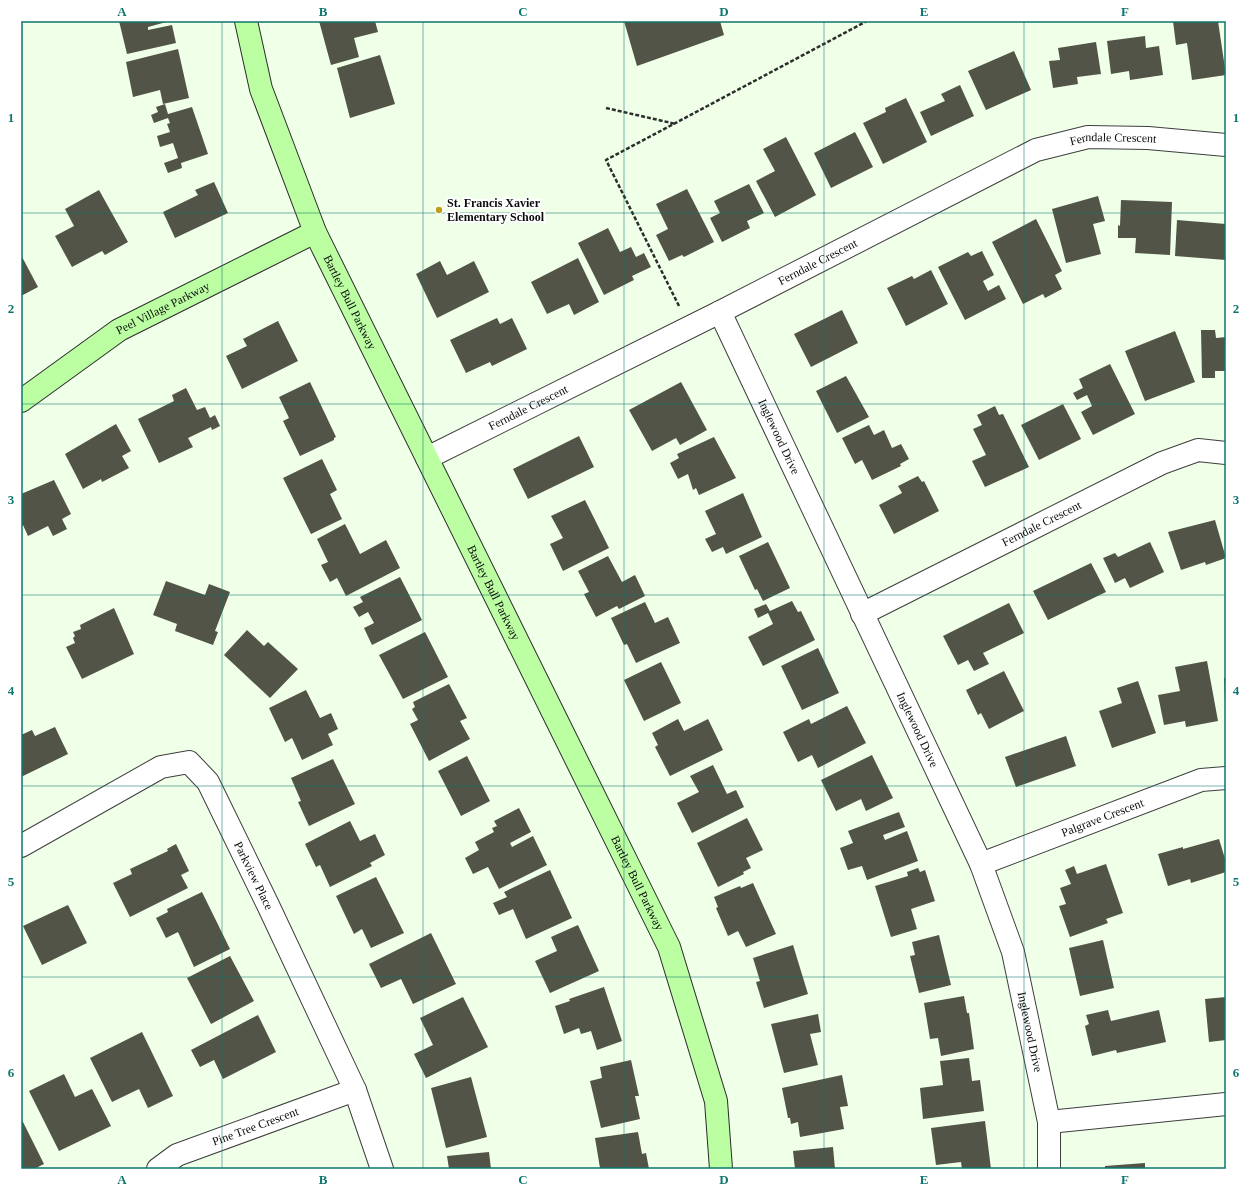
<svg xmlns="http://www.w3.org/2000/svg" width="1247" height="1190" font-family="'Times New Roman',serif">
<rect width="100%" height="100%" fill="#f0ffe8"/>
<path fill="#515447" d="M119,21H170L148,27V30L172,25L176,43L127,54Z
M319,21H375L378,32L354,38L359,57L331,65Z
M624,21H720L724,35L637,66Z
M1173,21H1218L1226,75L1192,80L1187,43L1176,45Z
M1145,36L1146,48L1159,46L1163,75L1130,80L1129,71L1111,74L1107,41Z
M1096,42L1101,74L1077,77L1078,84L1053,88L1049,61L1060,60L1058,48Z
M178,49L189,98L163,104L160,90L133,97L126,62Z
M1014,51L1031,90L986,110L968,71Z
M380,55L395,104L350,118L337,68Z
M960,85L974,116L931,136L920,112L945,101L941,94Z
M906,98L927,142L883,164L863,123L886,112L885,108Z
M165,104L168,114L192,107L208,154L181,163L182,168L168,173L164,163L178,158L173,143L160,147L157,136L170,132L167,124L170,123L168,118L154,123L151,115L158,112L156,107Z
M855,132L873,167L831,188L814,153Z
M786,137L816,195L775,217L756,181L775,171L763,149Z
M214,182L228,213L175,238L163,212L198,195L195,190Z
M749,184L764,213L747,221L750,228L722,242L710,218L720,213L714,201Z
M687,189L714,242L684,257L682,255L669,261L656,235L668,229L656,204Z
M99,190L128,242L105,255L102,251L72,267L55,236L74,226L65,209Z
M1098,196L1105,221L1093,224L1101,254L1066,263L1052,209Z
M1121,200L1172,202L1170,255L1135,253L1136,238H1118V225L1120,226Z
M1036,219L1062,271L1055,275L1062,289L1045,298L1043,294L1023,304L992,242Z
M1177,220L1226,224V260L1175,256Z
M608,228L620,252L631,247L636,257L644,253L651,267L632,276L634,280L604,295L578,243Z
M982,251L994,275L983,281L988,291L999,285L1006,299L965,320L938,267L968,252L971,256Z
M21,255L38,287L21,296Z
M578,258L599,302L574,315L569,304L547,314L531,282Z
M440,261L447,275L474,261L489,292L437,318L416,274Z
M931,270L948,304L906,326L887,288L912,276L914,279Z
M842,310L858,343L811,367L794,334Z
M497,318L500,324L512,318L527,349L492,366L490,362L466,373L450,340Z
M278,321L298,361L242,389L226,356L247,346L243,339Z
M1201,330H1215L1216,338L1226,337V371H1215V378H1202Z
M1175,331L1195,382L1145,401L1125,351Z
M1110,364L1135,414L1093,435L1081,412L1092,406L1087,395L1077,400L1073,393L1083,388L1079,379Z
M846,376L869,417L837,433L816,391Z
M310,382L336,437L334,438V440L300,456L283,421L289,418L279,397Z
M681,382L707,430L680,445L676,438L652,451L629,410Z
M186,388L197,410L205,407L210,418L215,415L220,426L212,430L211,427L188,438L193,447L159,463L138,419L174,401L172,395Z
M1063,404L1081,439L1039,460L1021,425Z
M995,406L999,415L1003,414L1029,467L985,487L972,461L986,455L973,429L982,425L977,415Z
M116,424L131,451L122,456L129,468L102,482L101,479L83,489L65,454Z
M869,425L874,435L884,430L892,448L901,444L909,459L900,464L901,466L872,480L862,460L855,464L842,438Z
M579,436L594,467L528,499L513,469Z
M714,437L736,478L699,495L696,488L693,490L688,474L678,479L670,463L679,458L677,454Z
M322,459L337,490L330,494L342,519L311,534L283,478Z
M918,476L922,482L924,481L939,511L894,534L879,505L902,493L898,486Z
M54,480L71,514L62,519L67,529L53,536L48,526L28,536L23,525L21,526V494Z
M743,493L762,537L726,554L723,547L712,552L705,539L716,534L705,511Z
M585,500L609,548L563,571L550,544L563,538L551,516Z
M1215,520L1226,558L1206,565L1205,562L1181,570L1168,532Z
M345,524L360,554L386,540L400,568L346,596L337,578L330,582L321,565L328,562L317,539Z
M768,542L790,588L763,601L757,589L755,590L739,556Z
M1150,542L1164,572L1130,588L1125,578L1115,583L1103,558L1115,553L1118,557Z
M608,556L622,582L635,575L645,596L619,609L617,606L596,617L584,594L589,592L578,571Z
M1091,563L1106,592L1048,620L1033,591Z
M400,577L422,620L372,645L364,628L374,623L368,612L359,617L353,607L363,602L360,597Z
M166,581L205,595L209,584L230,592L215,631L218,632L213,645L175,631L177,624L153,615Z
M792,601L798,612L801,611L815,640L763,666L748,637L773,624L768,613L758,618L754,609L766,604L770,611Z
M645,602L655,623L668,617L680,643L636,663L627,644L624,645L611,618Z
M1009,603L1024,633L983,653L989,664L974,671L968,660L958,665L943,636Z
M114,608L134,654L82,679L66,647L75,643L73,638L75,636L73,632L81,629L80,625Z
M247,630L264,646L268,642L298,669L270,698L224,655Z
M425,632L448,677L403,699L379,655Z
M818,648L839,693L802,710L781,666Z
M1207,661L1218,721L1186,727L1185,721L1164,725L1158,695L1180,691L1175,667Z
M661,662L681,703L644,721L624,680Z
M1004,671L1024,711L989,729L981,713L978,715L966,690Z
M1224,678H1226V704H1225Z
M1138,681L1156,733L1112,748L1099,711L1122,703L1117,688Z
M449,684L467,718L460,721L470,739L429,761L410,724L418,720L412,709L415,707L413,702Z
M306,690L320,718L331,713L338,729L328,734L333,745L302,760L292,738L285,742L269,708Z
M847,706L866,743L818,768L812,755L798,762L783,732L809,719L811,724Z
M678,719L684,731L708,719L723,750L670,776L655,747L658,745L652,733Z
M55,727L68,754L21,777V735L32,730L35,736Z
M1066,736L1076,766L1016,787L1005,757Z
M872,755L893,798L866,811L861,799L836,811L821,780Z
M467,756L490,801L461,816L438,771Z
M333,759L355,804L309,826L298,802L301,801L291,778Z
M713,765L727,794L736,790L744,807L692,833L677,803L699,792L690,776Z
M519,808L531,832L510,843L512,847L533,836L547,865L499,889L488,867L473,874L465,858L479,850L475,842L494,832L492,828L497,826L494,821Z
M899,812L905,827L883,835L885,840L907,831L918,861L867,880L862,866L848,870L840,848L853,843L848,831Z
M747,818L763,850L746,858L751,868L743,872L744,874L718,887L697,843Z
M350,821L360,841L375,834L385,855L370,863L372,866L330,887L320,865L316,867L305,844Z
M1219,839L1226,862V872L1191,883L1190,879L1168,886L1158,854L1183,847V849Z
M176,844L189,871L181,875L188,888L130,917L113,883L132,874L130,869L168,851L167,849Z
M1106,864L1123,913L1106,919L1108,923L1070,937L1059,906L1066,904L1060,888L1071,884L1065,870L1074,866L1077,874Z
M918,868L920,872L925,870L935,901L911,909L917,929L891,937L875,886L908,876L907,872Z
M550,870L572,918L526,939L513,909L499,915L493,903L507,897L504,892Z
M376,877L404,933L371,948L362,929L354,934L336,896Z
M753,883L776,934L746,947L738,931L728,936L716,908L718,907L714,897L740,886L741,888Z
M202,892L230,949L194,967L178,932L166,938L156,918L168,912L167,909Z
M68,905L87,943L42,965L23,926Z
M578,925L599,971L550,993L535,961L557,951L551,937Z
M431,933L456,984L413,1004L401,979L381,988L369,964Z
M939,935L951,985L919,993L910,956L915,955L912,942Z
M1103,940L1114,988L1080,996L1069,948Z
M793,945L808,994L764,1008L756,982L760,981L753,958Z
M230,956L254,1001L211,1024L187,978Z
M604,987L622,1041L597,1050L591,1031L581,1034L579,1028L564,1034L555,1006L570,1001L569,999Z
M964,996L967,1013H969L974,1049L941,1056L938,1038L930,1039L924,1003Z
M463,997L488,1047L426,1078L414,1054L433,1045L420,1018Z
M1226,997V1040L1209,1042L1205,999Z
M1108,1010L1111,1021L1159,1010L1166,1042L1117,1053L1116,1050L1092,1056L1085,1026L1089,1024L1086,1015Z
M818,1014L821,1032L810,1034L818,1065L784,1073L771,1024Z
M258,1015L276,1052L223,1079L214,1060L200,1067L191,1050Z
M142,1032L173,1096L148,1108L139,1089L112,1102L90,1058Z
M969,1058L972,1081L980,1080L984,1111L923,1119L920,1088L943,1085L940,1061Z
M631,1060L639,1096H635L640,1119L601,1128L590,1081L602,1078L600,1067Z
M64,1074L75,1097L92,1089L111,1126L59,1151L29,1091Z
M842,1075L848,1106L840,1107L844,1129L800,1137L798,1122L791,1124L790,1118H788L782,1088Z
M471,1077L487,1137L446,1148L431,1088Z
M21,1118L44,1164L34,1169H21Z
M985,1121L991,1169H962L961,1162L936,1165L931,1128Z
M638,1132L642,1154L646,1153L649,1169H597L600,1168L595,1138Z
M833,1147L835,1169H795L793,1151Z
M489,1152L491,1169H449L447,1156Z
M1145,1163V1169H1105V1166Z"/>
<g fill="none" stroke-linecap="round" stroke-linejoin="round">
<defs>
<g id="street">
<path id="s1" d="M720,312L981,864L1013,952L1049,1122V1169"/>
<path id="s2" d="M427,458L720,312L1036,150L1088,137L1148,138L1226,145"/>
<path id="s3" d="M862,614L1162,463L1198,450L1226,453"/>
<path id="s4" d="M21,846L161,767L189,762L208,782L268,905L355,1090L382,1169"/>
<path id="s5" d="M981,864L1201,780L1226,778"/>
<path d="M1049,1122L1226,1104"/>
<path id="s6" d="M158,1169L177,1155L355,1090"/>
</g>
<g id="secondary">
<path id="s7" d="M246,21L261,89L315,232L669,947L716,1101L721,1169"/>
<path id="s8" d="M21,401L119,330L315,232"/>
</g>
</defs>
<use href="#street" stroke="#3e3e3e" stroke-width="24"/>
<use href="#secondary" stroke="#2d2d2d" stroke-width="24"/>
<path stroke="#2d2d2d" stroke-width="2.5" stroke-dasharray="4 2" stroke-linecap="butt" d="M606,108L676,124
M679,306L606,160L867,21"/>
<use href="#street" stroke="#fff" stroke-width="22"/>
<use href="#secondary" stroke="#bcffa3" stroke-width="22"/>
</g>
<path fill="none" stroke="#0f766e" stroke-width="1" stroke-opacity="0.55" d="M222,21V1169M423,21V1169M624,21V1169M824,21V1169M1024,21V1169M21,213H1226M21,404H1226M21,595H1226M21,786H1226M21,977H1226"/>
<circle fill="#c09f1d" stroke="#fff" stroke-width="1.5" cx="439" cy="210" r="4"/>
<g text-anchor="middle" stroke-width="4" stroke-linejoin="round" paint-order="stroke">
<g font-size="12" fill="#0b0b0b" stroke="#fff">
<text dy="4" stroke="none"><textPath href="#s2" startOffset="761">Ferndale Crescent</textPath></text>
<text dy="4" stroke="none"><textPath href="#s2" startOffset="437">Ferndale Crescent</textPath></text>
<text dy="4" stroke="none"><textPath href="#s7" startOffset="301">Bartley Bull Parkway</textPath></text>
<text dy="4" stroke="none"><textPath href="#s8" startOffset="170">Peel Village Parkway</textPath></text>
<text dy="4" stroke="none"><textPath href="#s2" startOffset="113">Ferndale Crescent</textPath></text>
<text dy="4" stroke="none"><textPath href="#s1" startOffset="138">Inglewood Drive</textPath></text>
<text dy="4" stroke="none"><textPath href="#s3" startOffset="201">Ferndale Crescent</textPath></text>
<text dy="4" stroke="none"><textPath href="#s7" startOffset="625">Bartley Bull Parkway</textPath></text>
<text dy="4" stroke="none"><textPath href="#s1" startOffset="462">Inglewood Drive</textPath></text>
<text dy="4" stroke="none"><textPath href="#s5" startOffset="130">Palgrave Crescent</textPath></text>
<text dy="4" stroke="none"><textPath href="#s4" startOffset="321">Parkview Place</textPath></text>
<text dy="4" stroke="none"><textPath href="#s7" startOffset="949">Bartley Bull Parkway</textPath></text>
<text dy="4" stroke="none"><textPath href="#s1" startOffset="786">Inglewood Drive</textPath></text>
<text dy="4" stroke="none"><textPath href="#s6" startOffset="107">Pine Tree Crescent</textPath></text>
</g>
<g font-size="12" font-weight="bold" fill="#0b0b0b" stroke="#fff" text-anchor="start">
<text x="447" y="207">St. Francis Xavier<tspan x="447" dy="14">Elementary School</tspan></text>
</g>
</g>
<rect width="1247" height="1190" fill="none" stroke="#ffffff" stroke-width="44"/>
<rect x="22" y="22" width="1203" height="1146" fill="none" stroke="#0f766e" stroke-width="1.5"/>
<g font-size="13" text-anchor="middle" font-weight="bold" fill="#0f766e">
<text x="122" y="16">A</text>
<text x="323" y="16">B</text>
<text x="523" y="16">C</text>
<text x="724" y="16">D</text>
<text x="924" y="16">E</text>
<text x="1125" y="16">F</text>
<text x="11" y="122">1</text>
<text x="1236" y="122">1</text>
<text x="11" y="313">2</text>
<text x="1236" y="313">2</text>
<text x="11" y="504">3</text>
<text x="1236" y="504">3</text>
<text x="11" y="695">4</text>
<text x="1236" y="695">4</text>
<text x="11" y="886">5</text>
<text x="1236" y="886">5</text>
<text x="11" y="1077">6</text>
<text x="1236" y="1077">6</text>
<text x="122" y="1184">A</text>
<text x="323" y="1184">B</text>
<text x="523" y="1184">C</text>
<text x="724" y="1184">D</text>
<text x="924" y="1184">E</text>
<text x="1125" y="1184">F</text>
</g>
</svg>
